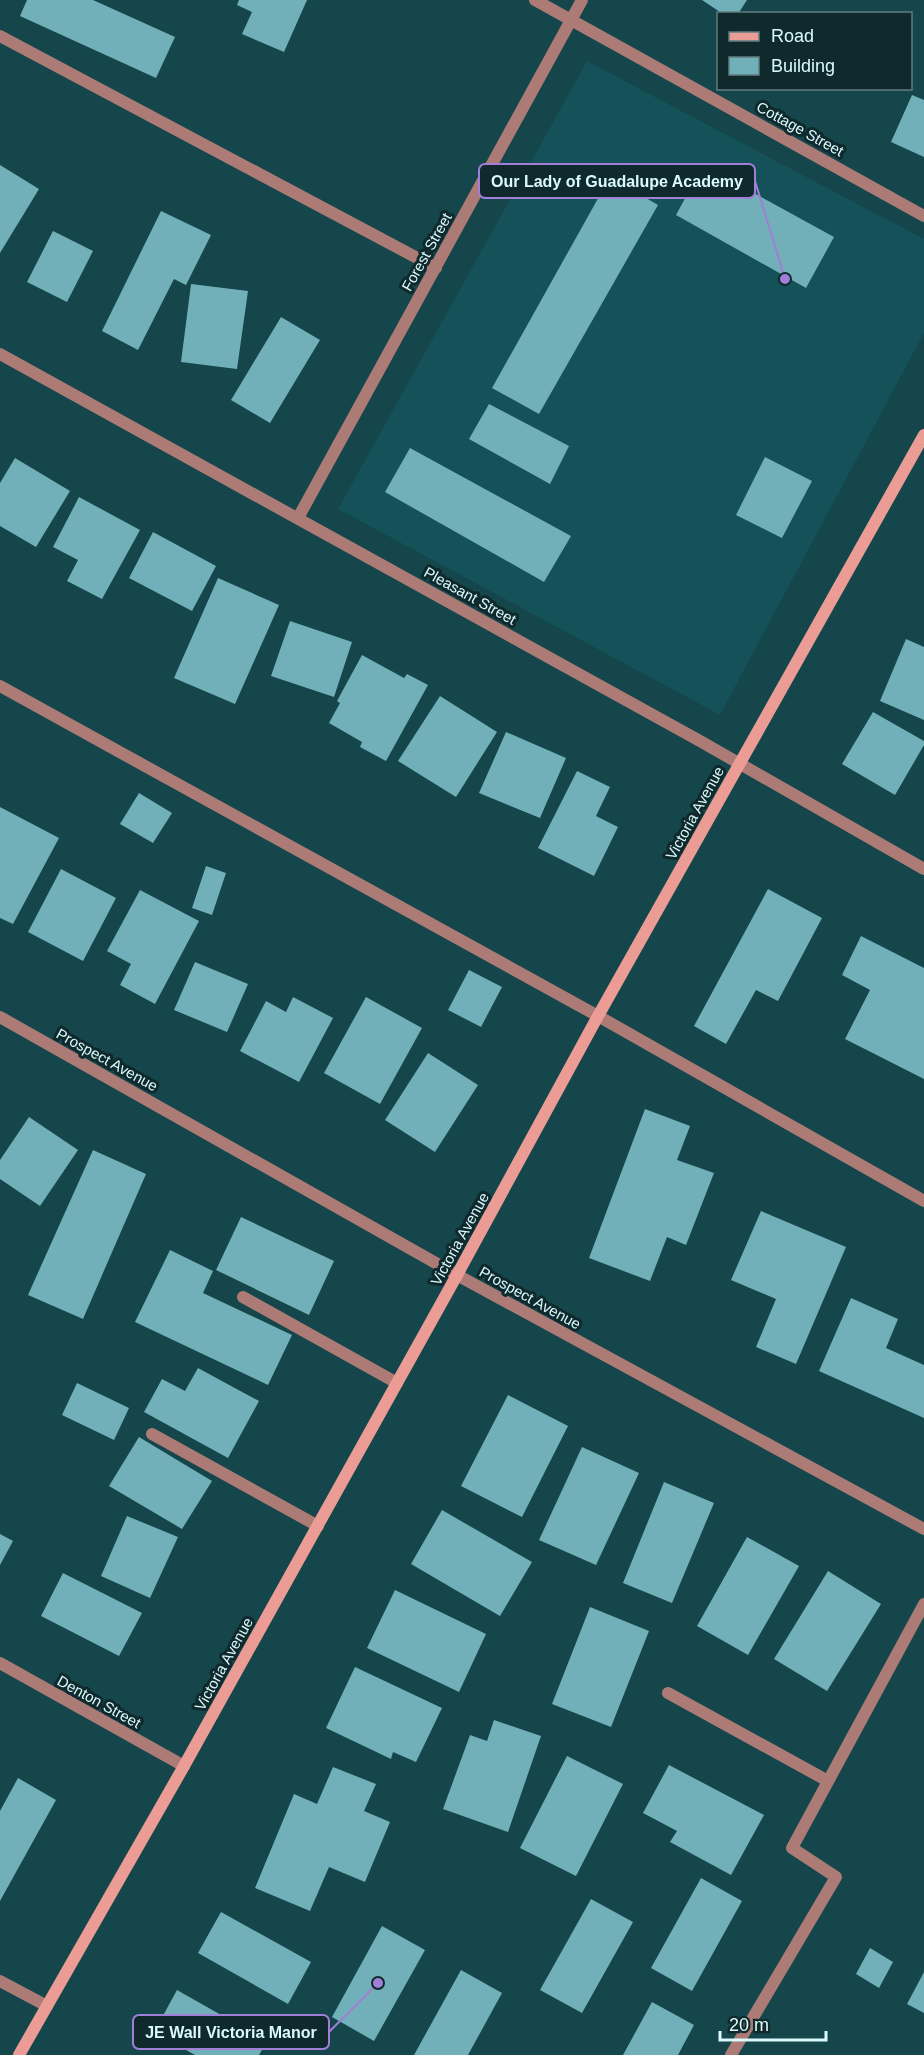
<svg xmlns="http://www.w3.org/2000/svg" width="924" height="2055" font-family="Arial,sans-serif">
<rect width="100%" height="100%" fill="#14464b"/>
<path fill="#145158" d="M587,61L924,239V333L720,715L338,509Z"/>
<path fill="#71b0b8" d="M27,0H93L175,37L156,78L20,16Z
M239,0H307L284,52L242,34L252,12L237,5Z
M702,0H747L738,14H723Z
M912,95L924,100V157L891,142Z
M0,165L39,189L0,253Z
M703,165L834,237L806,288L676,215Z
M610,177L658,205L539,414L492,388Z
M161,211L211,235L186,285L174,279L138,350L102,331Z
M53,231L93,251L67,302L27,282Z
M191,284L248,291L237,369L181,362Z
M281,317L320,340L270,423L231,400Z
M489,404L569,446L550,484L469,439Z
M410,448L571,536L544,582L385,492Z
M765,457L812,481L782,538L736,515Z
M15,458L70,491L36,547L0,526V483Z
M79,497L140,530L102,599L67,581L78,560L53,547Z
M153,532L216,566L192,611L129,578Z
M218,578L279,605L235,704L174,678Z
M290,621L352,642L334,697L271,676Z
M906,639L924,647V720L880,701Z
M362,655L404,678L407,674L428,685L386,761L360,747L362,742L329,723L340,703L337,701Z
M440,696L497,732L456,797L398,761Z
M873,712L924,741V745L895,795L842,764Z
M506,732L566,758L540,818L479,793Z
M577,771L610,787L596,816L618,827L594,876L538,848Z
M139,793L172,813L153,843L120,824Z
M0,807L59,838L13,924L0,918Z
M206,866L226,873L212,915L192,908Z
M61,869L116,898L83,961L28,932Z
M768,889L822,918L778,1001L756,990L726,1044L694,1026Z
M140,890L199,921L155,1004L120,985L131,964L107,951Z
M861,936L924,968V1079L845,1039L870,990L842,975Z
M195,962L248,984L227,1032L174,1010Z
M469,970L502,987L481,1027L448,1010Z
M293,997L333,1018L299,1082L240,1051L266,1001L286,1012Z
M366,997L422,1028L380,1104L324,1073Z
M428,1053L478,1085L435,1152L385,1120Z
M645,1109L690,1126L677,1160L714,1173L686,1245L667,1237L650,1281L589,1258Z
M29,1117L78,1150L40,1206L0,1179V1160Z
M93,1150L146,1174L83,1319L28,1295Z
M761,1211L846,1247L796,1364L756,1347L776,1299L731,1280Z
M241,1217L334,1261L309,1315L216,1270Z
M170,1250L213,1271L203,1293L292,1335L268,1385L135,1322Z
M851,1298L898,1319L886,1348L924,1365V1418L819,1371Z
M198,1368L259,1401L228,1458L144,1412L162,1379L185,1391Z
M77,1383L129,1408L114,1440L62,1415Z
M508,1395L568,1426L522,1517L461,1486Z
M139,1437L212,1481L182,1529L109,1486Z
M582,1447L639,1473L596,1565L539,1540Z
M664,1482L714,1503L672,1603L623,1583Z
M442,1510L532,1562L500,1616L411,1564Z
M127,1516L178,1537L150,1598L101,1576Z
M0,1534L13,1541L0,1565Z
M747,1537L799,1566L748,1655L697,1626Z
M828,1571L881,1604L827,1691L774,1659Z
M63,1573L142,1613L119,1656L41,1616Z
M395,1590L486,1634L459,1692L367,1648Z
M590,1607L649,1631L611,1727L552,1704Z
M355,1667L442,1708L416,1762L393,1752L391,1759L326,1728Z
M494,1720L541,1736L508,1832L443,1809L470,1735L487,1741Z
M567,1756L623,1784L576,1876L520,1848Z
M669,1765L764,1815L731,1875L670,1842L677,1831L643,1813Z
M333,1767L376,1784L364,1811L390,1822L365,1882L329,1867L310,1911L255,1888L294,1794L317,1804Z
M18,1778L56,1800L0,1901V1811Z
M701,1878L742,1901L692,1991L651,1968Z
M591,1899L633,1922L582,2013L540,1990Z
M221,1912L311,1962L288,2004L198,1953Z
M382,1926L425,1950L374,2041L332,2017Z
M870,1948L893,1962L879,1988L856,1974Z
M461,1970L502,1993L468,2055H414Z
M924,1972V2013L907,2004Z
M177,1990L267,2041L259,2055H195L154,2032Z
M652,2002L694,2025L678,2055H623Z"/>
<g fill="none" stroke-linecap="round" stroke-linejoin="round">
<path stroke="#ad7b76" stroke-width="12" d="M0,36L436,268
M0,686L598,1016L924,1201
M243,1297L397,1383
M152,1434L318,1526
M668,1693L828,1781
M0,1981L47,2006
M731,2055L836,1877L792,1848L924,1604"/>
<path stroke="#ad7b76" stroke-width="12" d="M535,0L924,216
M0,354L700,741L924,869
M298,518L582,0
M0,1017L457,1275L924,1529
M0,1663L184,1766"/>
<path stroke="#eb9c94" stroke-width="12" d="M19,2055L184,1766L457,1275L598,1016L924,435"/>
</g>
<g text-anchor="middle" stroke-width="6" stroke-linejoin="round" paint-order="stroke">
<g font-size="15" fill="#dafafd" stroke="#0f292c">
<text transform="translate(800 129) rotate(29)" y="5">Cottage Street</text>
<text transform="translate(427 252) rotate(-61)" y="5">Forest Street</text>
<text transform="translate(470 596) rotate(29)" y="5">Pleasant Street</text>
<text transform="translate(695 813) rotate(-61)" y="5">Victoria Avenue</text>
<text transform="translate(107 1060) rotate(29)" y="5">Prospect Avenue</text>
<text transform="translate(460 1239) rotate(-61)" y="5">Victoria Avenue</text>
<text transform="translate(530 1298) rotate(29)" y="5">Prospect Avenue</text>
<text transform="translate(224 1664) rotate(-61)" y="5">Victoria Avenue</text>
<text transform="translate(99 1702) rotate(29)" y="5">Denton Street</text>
</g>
</g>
<path fill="none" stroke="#a17ed8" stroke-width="2" d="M785 279L755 181M378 1983L329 2032"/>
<g fill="#a17ed8" stroke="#0f292c" stroke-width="2">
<circle cx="785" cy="279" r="6"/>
<circle cx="378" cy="1983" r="6"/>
</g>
<g fill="#0f292c" stroke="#a17ed8" stroke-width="2">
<rect x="479" y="164" width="276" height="34" rx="6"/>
<rect x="133" y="2015" width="196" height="34" rx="6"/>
</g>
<g font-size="16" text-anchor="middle" font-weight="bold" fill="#dafafd">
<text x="617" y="187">Our Lady of Guadalupe Academy</text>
<text x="231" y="2038">JE Wall Victoria Manor</text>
</g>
<rect x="717" y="12" width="195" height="78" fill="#0f292c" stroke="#607d80" stroke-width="1.5"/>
<rect x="729" y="32" width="30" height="9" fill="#eb9c94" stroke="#607d80" stroke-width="1.5"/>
<text x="771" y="42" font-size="18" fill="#dafafd">Road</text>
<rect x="729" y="57" width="30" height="18" fill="#71b0b8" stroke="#607d80" stroke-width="1.5"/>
<text x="771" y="72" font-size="18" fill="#dafafd">Building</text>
<path d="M720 2031v9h106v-9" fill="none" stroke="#dafafd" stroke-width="3"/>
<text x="729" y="2031" font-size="18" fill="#dafafd" stroke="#0f292c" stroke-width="4.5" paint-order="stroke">20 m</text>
</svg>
